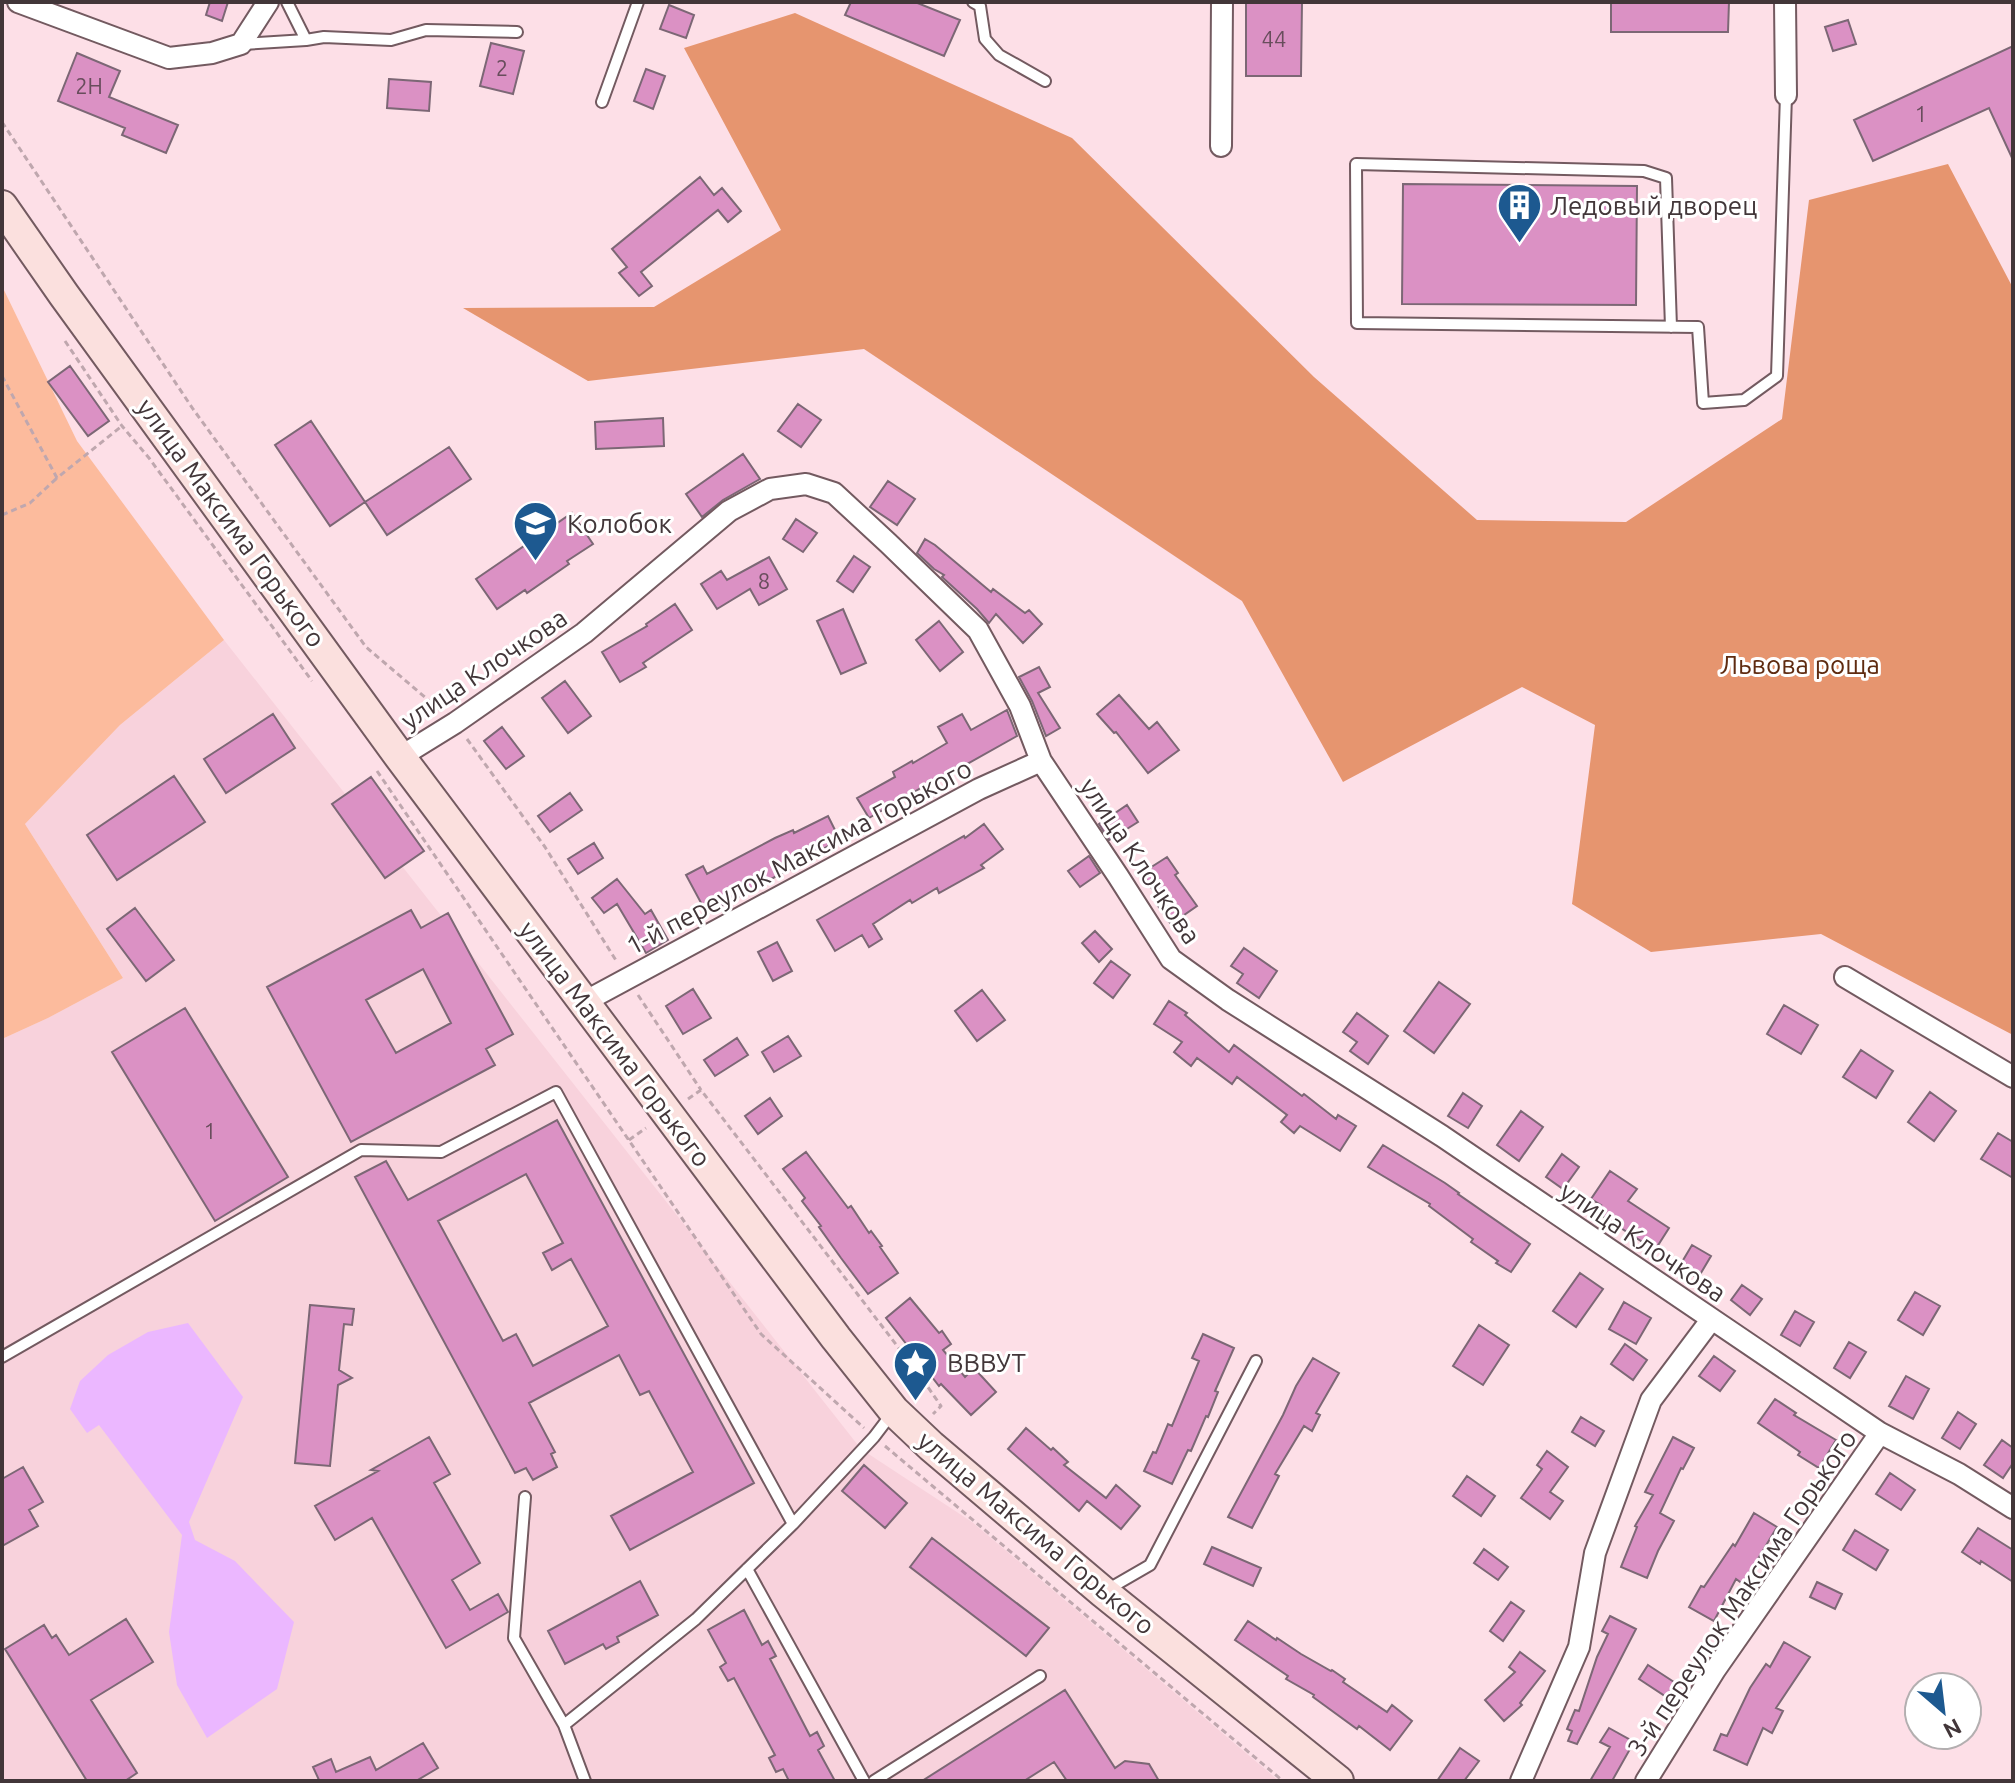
<svg xmlns="http://www.w3.org/2000/svg" width="2015" height="1783" font-family="Ubuntu,sans-serif">
<rect width="100%" height="100%" fill="#fddfe7"/>
<path fill="#f8d2dc" d="M224,640L861,1449L972,1522L1279,1781H2V1039L48,1018L123,978L25,824L120,725Z"/>
<path fill="#fcbb9d" d="M2,286L77,441L224,640L120,725L25,824L123,978L48,1018L2,1039Z"/>
<path fill="#e6956f" d="M795,13L1072,138L1314,377L1477,520L1626,522L1782,419L1809,200L1948,164L2013,288V1035L1821,934L1651,952L1572,904L1595,725L1522,687L1343,782L1242,601L864,349L588,381L463,308L654,307L781,230L684,48Z"/>
<path fill="#ebb7ff" d="M188,1323L243,1397L189,1522L195,1540L235,1561L294,1622L277,1689L207,1738L177,1685L169,1632L182,1535L99,1425L87,1433L70,1409L80,1381L108,1355L148,1332Z"/>
<path fill="#db91c4" stroke="#7c6775" stroke-width="2" fill-rule="evenodd" d="M210,2H228L222,21L206,15Z
M851,2H915L960,20L944,56L845,15Z
M1246,2H1302L1301,76H1246Z
M1611,2H1729L1728,32H1611Z
M669,5L694,15L686,38L660,29Z
M1848,20L1856,44L1833,51L1825,27Z
M491,43L524,51L513,94L480,86Z
M2013,46V160L1989,108L1873,161L1854,120Z
M77,53L120,71L109,97L178,125L166,153L122,135L125,128L58,101Z
M646,69L665,76L653,109L634,101Z
M389,79L431,82L429,111L387,108Z
M700,177L714,195L722,188L741,211L728,222L718,210L641,272L652,286L639,296L619,273L627,267L612,249Z
M1403,184L1637,186L1636,305L1402,304Z
M70,366L109,421L88,436L48,382Z
M798,404L821,420L801,447L778,431Z
M663,418L664,446L596,449L595,422Z
M311,421L365,502L330,526L275,445Z
M449,447L471,479L387,535L365,502Z
M743,454L760,479L723,500L702,517L686,494Z
M888,481L915,499L897,525L870,507Z
M572,513L593,544L567,561L569,564L527,593L525,590L497,609L476,579Z
M796,519L817,533L803,552L783,539Z
M925,539L935,545L991,592L993,589L1025,613L1029,610L1042,624L1023,643L996,614L989,623L977,609L942,577L944,575L934,569L917,553Z
M854,556L870,567L853,592L837,581Z
M769,557L787,589L759,605L750,589L717,609L701,584L721,571L727,580Z
M675,604L692,630L643,663L646,667L620,682L602,652L647,626L646,624Z
M843,609L866,663L841,674L817,621Z
M939,621L963,652L940,671L916,640Z
M1039,667L1050,687L1038,693L1060,728L1046,736L1032,701L1019,677Z
M565,681L591,716L568,733L542,698Z
M1119,695L1149,729L1157,722L1179,750L1148,773L1116,732L1114,733L1097,714Z
M1007,710L1017,736L960,768L959,766L869,818L857,798L895,777L893,772L912,761L913,763L947,743L938,727L962,714L971,730Z
M273,714L295,748L226,793L204,759Z
M502,727L524,756L506,769L484,741Z
M174,776L205,822L117,880L87,835Z
M371,777L424,851L385,878L332,804Z
M570,793L582,810L550,832L538,816Z
M1127,805L1138,822L1109,840L1099,824Z
M828,816L840,840L806,858L808,862L784,872L707,914L686,875L703,866L707,874L775,838L793,830L794,833Z
M984,824L1003,849L981,865L984,868L939,893L937,888L912,903L910,900L873,924L882,939L869,947L862,935L835,951L817,920L964,836L965,838Z
M594,843L603,858L578,874L568,859Z
M1089,856L1100,873L1080,887L1068,871Z
M1167,857L1178,873L1175,875L1197,906L1171,924L1156,903L1160,901L1142,873Z
M617,879L645,914L651,910L668,940L646,953L617,904L604,913L592,898Z
M135,908L174,960L146,981L107,929Z
M411,910L421,928L448,913L513,1034L486,1049L495,1065L351,1142L267,987ZM423,969L451,1023L396,1053L366,1000Z
M1095,931L1112,949L1099,962L1082,943Z
M777,942L792,971L773,981L758,952Z
M1244,948L1277,971L1259,998L1237,983L1243,974L1231,966Z
M1111,961L1130,975L1113,998L1094,983Z
M1439,982L1470,1004L1434,1053L1404,1031Z
M693,989L711,1018L683,1034L666,1006Z
M982,990L1005,1020L977,1041L955,1011Z
M1169,1001L1187,1013L1185,1015L1229,1052L1234,1045L1302,1096L1304,1094L1336,1119L1338,1115L1356,1126L1340,1151L1300,1126L1294,1133L1281,1122L1287,1115L1237,1077L1232,1084L1197,1058L1191,1066L1174,1052L1182,1042L1154,1024Z
M1784,1005L1818,1025L1801,1054L1767,1034Z
M185,1008L288,1177L215,1221L112,1052Z
M1357,1013L1388,1036L1368,1064L1350,1051L1357,1042L1343,1032Z
M788,1036L801,1056L774,1072L762,1052Z
M737,1038L748,1055L715,1076L704,1060Z
M1861,1050L1893,1071L1876,1098L1843,1077Z
M1930,1092L1956,1111L1934,1141L1908,1122Z
M1463,1093L1482,1106L1468,1128L1448,1116Z
M770,1098L782,1116L758,1134L745,1116Z
M1521,1111L1543,1127L1519,1161L1497,1145Z
M557,1120L754,1483L630,1550L611,1516L693,1472L649,1391L640,1395L619,1355L529,1403L555,1452L551,1454L557,1467L533,1480L526,1468L515,1473L355,1177L386,1161L408,1200ZM526,1174L563,1243L543,1253L552,1270L571,1259L608,1326L533,1366L516,1334L503,1341L438,1221Z
M1998,1133L2013,1142V1178L1981,1159Z
M1383,1145L1445,1183L1459,1193L1458,1194L1530,1244L1511,1272L1496,1263L1498,1261L1471,1242L1473,1239L1429,1206L1430,1204L1368,1167Z
M806,1152L848,1208L851,1206L869,1233L871,1231L882,1246L880,1247L898,1273L868,1294L841,1258L819,1227L821,1226L802,1201L805,1198L783,1169Z
M1562,1154L1579,1167L1563,1189L1546,1177Z
M1610,1171L1637,1189L1628,1201L1669,1228L1655,1250L1596,1212L1601,1205L1591,1199Z
M1692,1245L1711,1256L1698,1278L1679,1267Z
M1580,1273L1603,1289L1576,1327L1553,1311Z
M1742,1285L1762,1299L1750,1315L1731,1300Z
M1915,1292L1940,1306L1923,1335L1898,1320Z
M910,1298L939,1333L942,1331L951,1344L943,1350L965,1377L974,1368L996,1392L971,1415L941,1384L939,1386L886,1318Z
M1624,1302L1651,1318L1636,1344L1609,1329Z
M310,1305L354,1309L352,1325L344,1324L339,1370L352,1378L338,1385L330,1466L295,1463Z
M1795,1311L1814,1322L1800,1346L1781,1335Z
M1479,1325L1509,1345L1483,1385L1453,1366Z
M1203,1334L1234,1348L1215,1391L1218,1392L1208,1417L1206,1416L1191,1451L1188,1450L1172,1484L1144,1471L1153,1452L1156,1453L1168,1424L1172,1426L1199,1361L1192,1358Z
M1849,1342L1866,1352L1850,1378L1834,1368Z
M1625,1344L1647,1360L1633,1380L1611,1364Z
M1714,1356L1735,1371L1720,1391L1699,1376Z
M1313,1358L1339,1373L1316,1413L1320,1415L1312,1431L1304,1426L1275,1474L1279,1476L1252,1528L1228,1517L1283,1415L1296,1386Z
M1906,1376L1929,1389L1913,1419L1889,1406Z
M1775,1399L1796,1413L1794,1415L1836,1440L1819,1468L1798,1455L1800,1452L1758,1423Z
M1958,1412L1976,1424L1960,1449L1942,1438Z
M1581,1417L1604,1431L1595,1446L1572,1432Z
M1026,1428L1051,1450L1053,1448L1068,1462L1064,1465L1106,1498L1116,1485L1140,1506L1121,1529L1087,1501L1079,1511L1008,1449Z
M429,1437L450,1474L434,1483L480,1563L452,1580L470,1610L498,1594L508,1612L446,1648L372,1518L335,1540L315,1506L378,1471L371,1470Z
M1673,1437L1694,1448L1683,1469L1681,1468L1660,1513L1674,1521L1658,1551L1647,1578L1621,1567L1637,1527L1635,1526L1653,1495L1645,1492Z
M2002,1440L2013,1448V1463L2003,1478L1984,1465Z
M1547,1451L1568,1467L1550,1492L1563,1501L1550,1519L1521,1498L1542,1469L1537,1465Z
M864,1465L907,1503L885,1528L842,1491Z
M23,1467L43,1502L29,1510L38,1526L2,1546V1479Z
M1890,1473L1915,1490L1901,1510L1876,1494Z
M1467,1476L1495,1496L1481,1516L1453,1496Z
M1754,1513L1777,1527L1743,1584L1736,1579L1714,1621L1689,1607L1701,1586L1704,1587L1733,1544L1735,1546Z
M1978,1528L2013,1550V1582L1981,1561L1980,1564L1962,1552Z
M1855,1530L1888,1550L1876,1570L1843,1550Z
M932,1538L1049,1628L1026,1656L910,1567Z
M1212,1547L1261,1568L1253,1586L1204,1564Z
M1484,1549L1508,1567L1498,1580L1474,1563Z
M640,1581L658,1615L617,1637L619,1642L606,1649L603,1644L565,1664L548,1631Z
M1817,1582L1842,1594L1835,1609L1810,1597Z
M1511,1602L1524,1611L1503,1641L1490,1631Z
M744,1610L762,1645L768,1641L776,1656L770,1659L810,1736L817,1732L824,1746L818,1750L835,1781H789L783,1769L776,1772L769,1758L775,1755L734,1678L728,1681L720,1667L726,1663L708,1630Z
M1610,1616L1636,1629L1577,1744L1568,1741L1572,1731L1567,1729L1575,1710L1579,1711L1597,1657L1608,1634L1602,1631Z
M126,1619L153,1662L91,1700L137,1773L125,1781H87L5,1649L44,1625L52,1638L56,1635L69,1655Z
M1248,1621L1276,1640L1277,1638L1301,1654L1331,1671L1332,1670L1345,1679L1343,1682L1387,1712L1392,1705L1412,1721L1390,1750L1359,1726L1357,1729L1313,1697L1314,1695L1286,1679L1288,1676L1235,1640Z
M1784,1642L1810,1657L1776,1708L1783,1711L1772,1733L1763,1728L1747,1765L1714,1750L1721,1734L1727,1736L1750,1688L1766,1664L1770,1667Z
M1520,1652L1545,1671L1520,1703L1522,1705L1504,1721L1485,1700L1515,1672L1509,1667Z
M1648,1665L1677,1684L1668,1698L1639,1679Z
M1065,1690L1115,1768L1125,1761L1149,1764L1159,1781H1067L1054,1762L1024,1781H922Z
M1609,1728L1634,1742L1612,1781H1590L1610,1747L1600,1742Z
M423,1743L438,1768L416,1781H316L319,1780L313,1767L331,1759L336,1772L370,1757L376,1770Z
M1460,1748L1479,1761L1464,1781H1437Z"/>
<g fill="none" stroke-linecap="round" stroke-linejoin="round">
<defs>
<path id="lane" d="M287,2L306,40
M973,2L980,6L985,39L999,55L1045,81
M243,44L306,40L324,37L391,40L426,30L517,32
M602,102L638,2
M1671,327L1666,178L1644,171L1356,164L1357,323L1698,327L1703,403L1744,400L1777,376L1786,95
M2,1357L361,1150L441,1152L556,1092L793,1524
M525,1497L514,1638L564,1725L585,1781
M747,1569L864,1781
M1105,1591L1150,1565L1256,1361
M564,1725L696,1619L793,1524L874,1437L893,1412
M874,1781L1040,1676"/>
<path id="street" d="M18,2L169,58L212,53L241,44L268,2
M1785,2L1786,95
M1221,146L1222,2
M400,757L455,723L584,633L729,511L770,489L806,484L834,493L888,543L978,630L1020,706L1041,761L1118,876L1171,959L1228,1000L1442,1136L1880,1433L1959,1474L2013,1508
M1845,977L2013,1077
M584,1002L979,789L1041,761
M1521,1781L1579,1647L1595,1553L1651,1400L1711,1320
M1646,1781L1715,1670L1880,1433"/>
<path id="secondary" d="M2,206L64,295L400,757L836,1338L894,1411L931,1446L1103,1592L1338,1781"/>
</defs>
<use href="#lane" stroke="#735a60" stroke-width="14"/>
<use href="#street" stroke="#735a60" stroke-width="24"/>
<use href="#secondary" stroke="#735a60" stroke-width="34"/>
<path stroke="#bfa7ae" stroke-width="3" stroke-dasharray="6 4" stroke-linecap="butt" d="M2,122L193,409L366,647L440,710
M65,341L122,426L149,458L312,681
M2,376L57,478L122,426
M2,515L30,503L57,478
M467,739L545,847L617,962
M377,771L761,1334L864,1428
M638,995L701,1090
M688,1099L701,1090L921,1377L941,1406L933,1414
M629,1140L646,1128
M885,1446L1283,1781"/>
<use href="#lane" stroke="#fff" stroke-width="10"/>
<use href="#street" stroke="#fff" stroke-width="20"/>
<use href="#secondary" stroke="#fbe0de" stroke-width="30"/>
</g>
<defs>
<symbol id="building-pin" viewBox="-11 -11 22 30"><path d="M0 17L-7.5 6A9.5 9.5 0 1 1 7.5 6Z" fill="#1d5990" stroke="#fff"/><path d="M-4-6H4V6H1V3H-1V6H-4ZM-2.5-4.3h1.7v1.8h-1.7ZM.8-4.3h1.7v1.8H.8ZM-2.5-1h1.7V.8h-1.7ZM.8-1h1.7V.8H.8Z" fill="#fff"/></symbol>
<symbol id="school-pin" viewBox="-11 -11 22 30"><path d="M0 17L-7.5 6A9.5 9.5 0 1 1 7.5 6Z" fill="#1d5990" stroke="#fff"/><path d="M0-5L7-2L0 1L-7-2ZM-4 1L0 2.5L4 1V4Q0 6-4 4Z" fill="#fff"/></symbol>
<symbol id="sight-pin" viewBox="-11 -11 22 30"><path d="M0 17L-7.5 6A9.5 9.5 0 1 1 7.5 6Z" fill="#1d5990" stroke="#fff"/><path d="M0-6L1.8-2.2L6-1.7L2.9 1.2L3.7 5.4L0 3.3L-3.7 5.4L-2.9 1.2L-6-1.7L-1.8-2.2Z" fill="#fff"/></symbol>
</defs>
<g fill-rule="evenodd">
<use href="#building-pin" x="1494" y="180" width="51" height="69"/>
<use href="#school-pin" x="510" y="498" width="51" height="69"/>
<use href="#sight-pin" x="890" y="1338" width="51" height="69"/>
</g>
<g text-anchor="middle" stroke-width="6" stroke-linejoin="round" paint-order="stroke">
<g font-size="22" fill="#684d5c">
<text x="1274" y="47">44</text>
<text x="502" y="76">2</text>
<text x="89" y="94">2Н</text>
<text x="1921" y="122">1</text>
<text x="764" y="589">8</text>
<text x="210" y="1139">1</text>
</g>
<g font-size="26" fill="#423639" stroke="#fff" text-anchor="start">
<text x="1550" y="215">Ледовый дворец</text>
<text x="567" y="533">Колобок</text>
<text x="947" y="1372">ВВВУТ</text>
</g>
<g font-size="26" fill="#423639" stroke="#fff">
<text transform="translate(231 523) rotate(54)" y="9">улица Максима Горького</text>
<text transform="translate(484 669) rotate(-34)" y="9">улица Клочкова</text>
<text transform="translate(799 857) rotate(-28)" y="9">1-й переулок Максима Горького</text>
<text transform="translate(1140 861) rotate(56)" y="9">улица Клочкова</text>
<text transform="translate(615 1044) rotate(53)" y="9">улица Максима Горького</text>
<text transform="translate(1643 1242) rotate(34)" y="9">улица Клочкова</text>
<text transform="translate(1036 1533) rotate(40)" y="9">улица Максима Горького</text>
<text transform="translate(1742 1593) rotate(-56)" y="9">3-й переулок Максима Горького</text>
</g>
<g font-size="26" fill="#5f2b10" stroke="#fff">
<text x="1800" y="674">Львова роща</text>
</g>
</g>
<rect width="2015" height="1783" fill="none" stroke="#423639" stroke-width="8"/>
<g transform="translate(1943 1711) rotate(152)"><circle r="38" fill="#ffffff" stroke="#b3afb0" stroke-width="2"/>
<path d="M0-6L14 30L0 20L-14 30Z" fill="#1d5990"/>
<text y="-12" font-size="22" font-weight="bold" text-anchor="middle" fill="#423639">N</text>
</g>
</svg>
